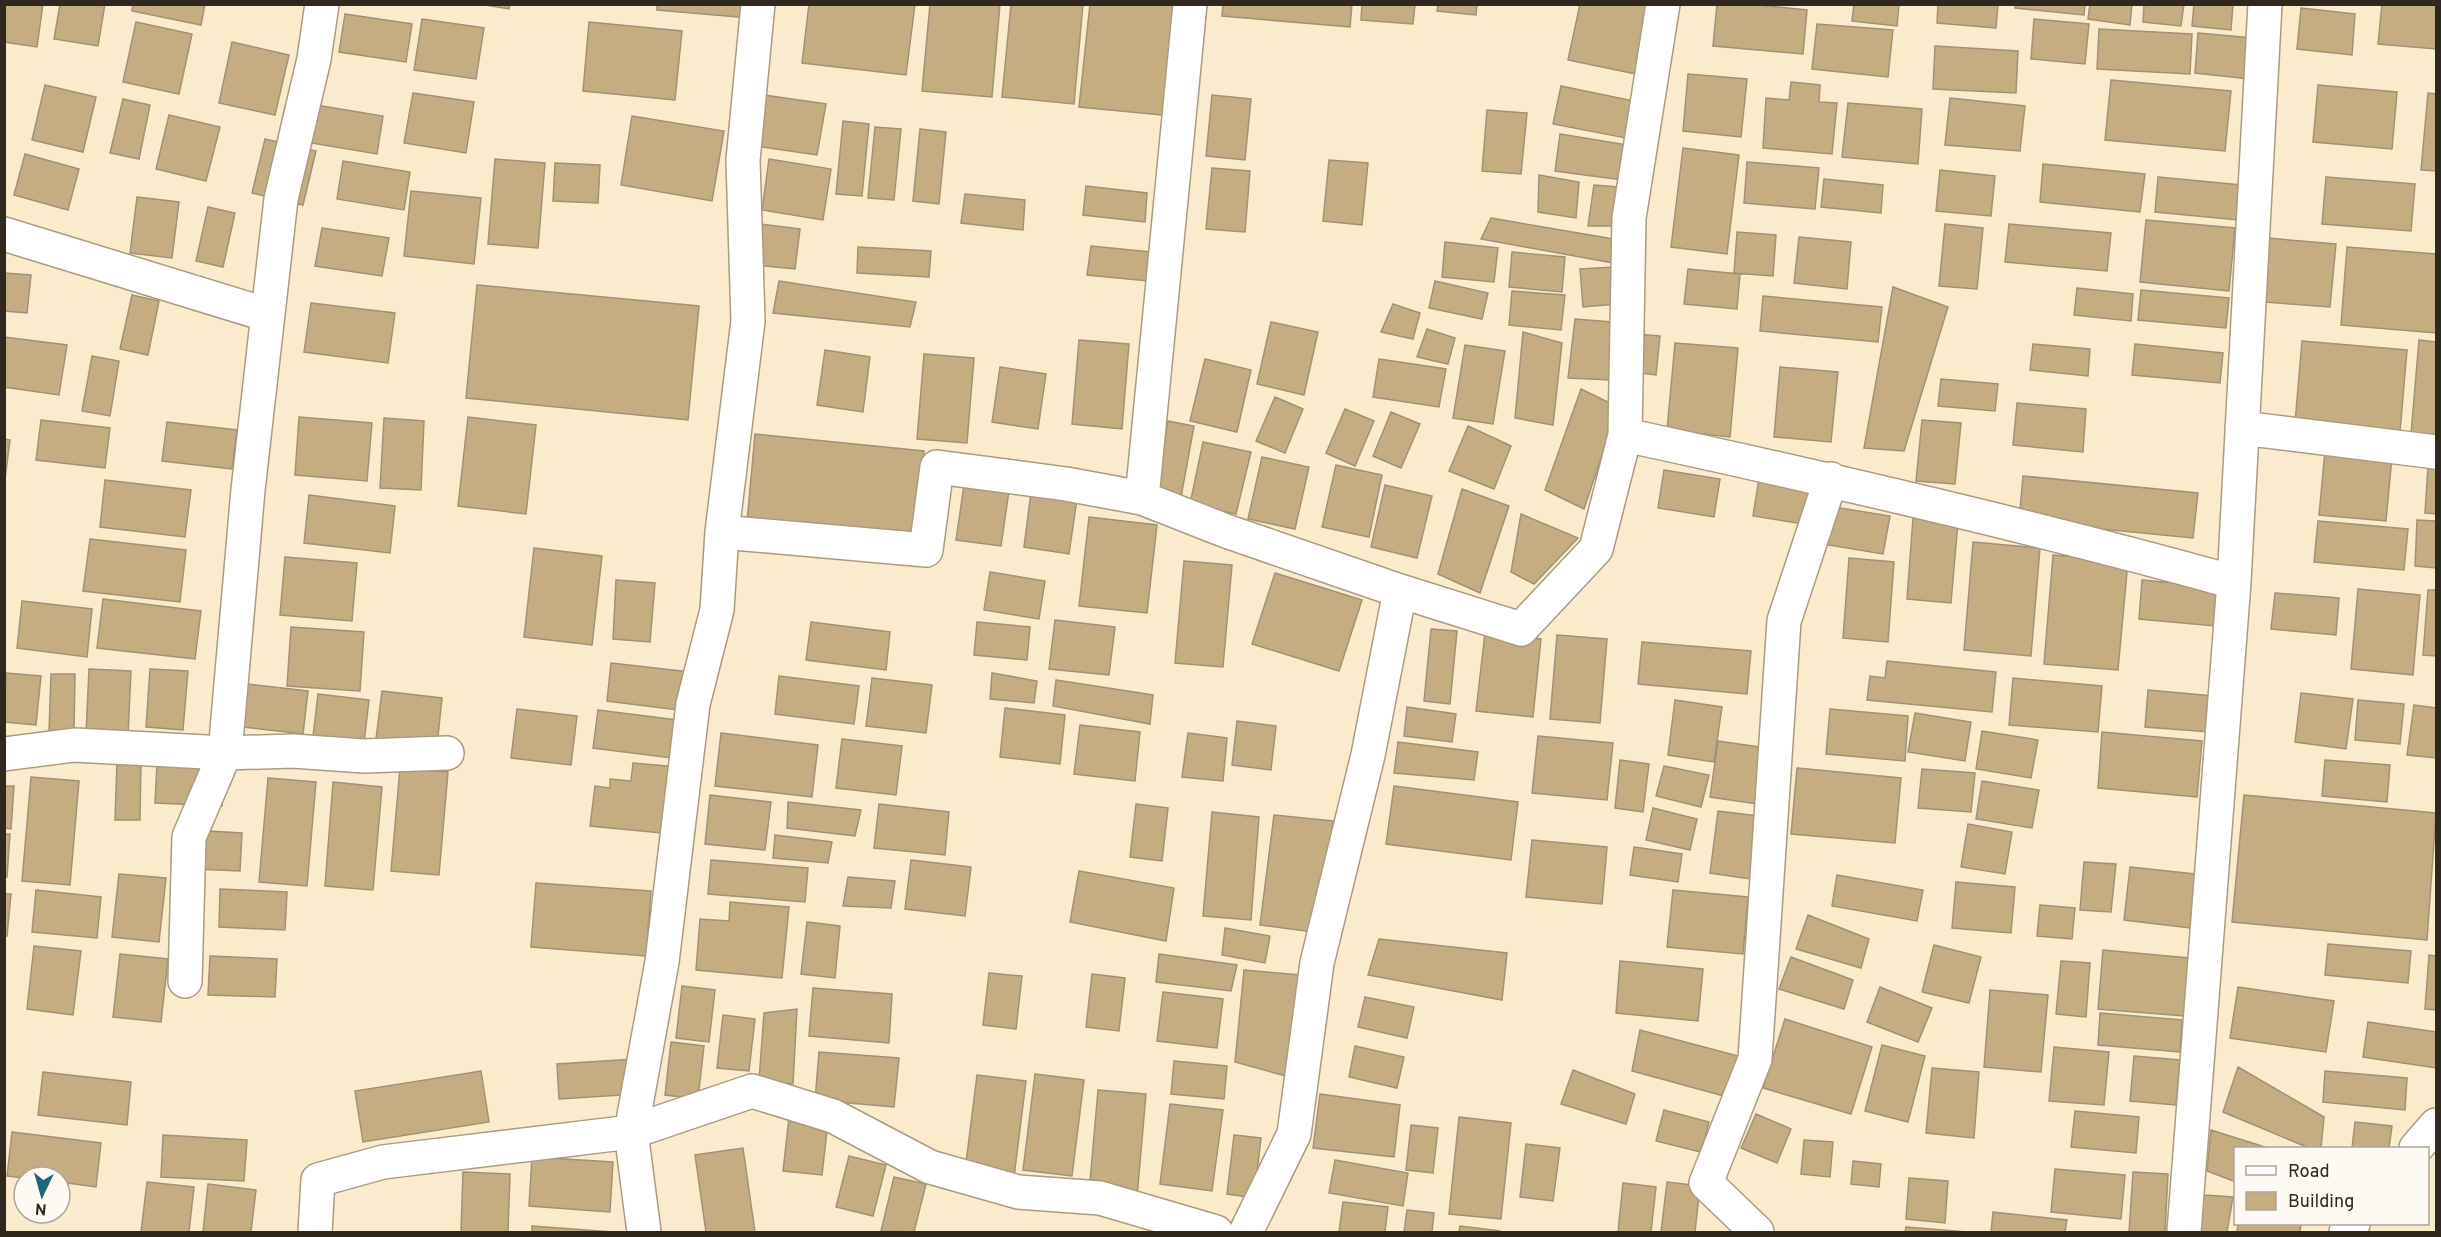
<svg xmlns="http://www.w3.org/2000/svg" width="2441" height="1237" font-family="Overpass,sans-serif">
<rect width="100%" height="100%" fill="#faebcd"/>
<path fill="#c4ae81" stroke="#9f9276" stroke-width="1.5" d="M4,4H43L37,47L4,42Z
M60,4H105L98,46L54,39Z
M133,4H205L201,25L132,11Z
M479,4H510L509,9Z
M657,4H750L749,18L657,10Z
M809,4H915L906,75L802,63Z
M930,4H1000L992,97L922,91Z
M1011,4H1083L1074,104L1002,97Z
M1090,4H1183L1172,116L1079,107Z
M1223,4H1352L1350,27L1222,16Z
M1362,4H1415L1413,24L1361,20Z
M1438,4H1477L1476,15L1437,11Z
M1580,4H1656L1641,75L1568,60Z
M1717,4H1749L1807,10L1803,54L1713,46Z
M1854,4H1899L1897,26L1852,21Z
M1938,4H1998L1996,28L1937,23Z
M2016,4H2085L2084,15L2015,8Z
M2090,4H2132L2130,25L2088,19Z
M2144,4H2184L2181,26L2143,22Z
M2194,4H2233L2231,30L2192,26Z
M2382,4H2436V49L2378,44Z
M2301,8L2355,14L2352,55L2297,49Z
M345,14L412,24L406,62L339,52Z
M422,19L484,28L476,79L414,70Z
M2034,19L2089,24L2085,64L2031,59Z
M136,22L192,34L179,94L123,82Z
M589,22L682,31L675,100L583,91Z
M1817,24L1893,30L1888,77L1812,69Z
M2099,29L2192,34L2190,74L2097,69Z
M2198,33L2253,38L2249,79L2195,73Z
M232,42L289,55L275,115L219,103Z
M1935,46L2018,51L2016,93L1933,89Z
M1688,74L1747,79L1741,137L1683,131Z
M2111,80L2231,91L2225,151L2105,140Z
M1791,82L1820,85L1819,102L1837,103L1832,154L1763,148L1766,98L1789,100Z
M45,85L96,97L83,152L32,140Z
M2318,85L2397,92L2392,149L2313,142Z
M1561,86L1634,101L1626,138L1553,124Z
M413,93L474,102L466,153L404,143Z
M2428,93L2436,94V171L2421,170Z
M764,95L826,104L817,155L756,146Z
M1212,95L1251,99L1245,160L1206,156Z
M1950,98L2025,106L2020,151L1945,145Z
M123,99L150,105L139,159L110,153Z
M1848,103L1922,109L1918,164L1842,157Z
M316,105L383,116L377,154L311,143Z
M1487,110L1527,113L1521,174L1482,171Z
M169,115L220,127L206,181L156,169Z
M632,116L724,131L712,201L621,185Z
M843,121L869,124L862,196L836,194Z
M875,127L901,129L894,200L868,198Z
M920,129L946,132L939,204L913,201Z
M1560,134L1628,145L1622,180L1555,171Z
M265,139L316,151L303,205L252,193Z
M1683,148L1739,155L1727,254L1671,247Z
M25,154L79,169L68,210L14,195Z
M495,159L545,163L538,248L488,244Z
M769,159L831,169L823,220L762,210Z
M1329,160L1368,163L1362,225L1323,221Z
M343,161L410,172L404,210L337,199Z
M1747,162L1819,168L1815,209L1744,203Z
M555,163L600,165L598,203L553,201Z
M2043,164L2145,174L2140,212L2040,202Z
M1212,168L1250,171L1245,232L1206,229Z
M1940,170L1995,176L1991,216L1936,211Z
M1539,175L1579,182L1576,218L1538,212Z
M2158,177L2252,186L2249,221L2155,212Z
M2326,177L2415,184L2411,231L2322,224Z
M1824,179L1883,185L1881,213L1821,207Z
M1594,185L1618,187L1614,226H1588Z
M1086,186L1147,193L1145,222L1083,215Z
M411,191L481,198L474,264L404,256Z
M965,194L1025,200L1023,230L961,223Z
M137,197L179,202L172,258L130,253Z
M208,207L235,213L223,267L196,261Z
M1491,218L1619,240V264L1481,239Z
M2146,220L2235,228L2229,291L2140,282Z
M760,224L800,229L795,269L754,265Z
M1945,224L1983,228L1977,289L1939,286Z
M2009,224L2111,233L2107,271L2005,262Z
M322,228L389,238L382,276L315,266Z
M1737,232L1776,235L1773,276L1734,273Z
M1799,237L1851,242L1847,289L1794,283Z
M2255,237L2336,244L2330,307L2251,301Z
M1445,242L1498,248L1494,282L1442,277Z
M1091,246L1151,252L1148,281L1087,275Z
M858,247L931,251L929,277L857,273Z
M2347,247L2436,254V333L2341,325Z
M1512,252L1565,257L1562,292L1509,287Z
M1614,267L1617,304L1583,307L1580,269Z
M1688,269L1740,274L1737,309L1684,304Z
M4,273L31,275L27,313L4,311Z
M779,281L916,302L910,327L773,313Z
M1435,281L1488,293L1482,319L1429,308Z
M477,285L699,306L688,420L466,398Z
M1893,287L1948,307L1904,451L1864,448Z
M2077,288L2133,294L2131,321L2074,315Z
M2141,290L2229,298L2226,328L2138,320Z
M1512,291L1565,295L1561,330L1509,325Z
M132,295L159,301L148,355L120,349Z
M1763,296L1882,307L1878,342L1760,331Z
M311,303L395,313L388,363L304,352Z
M1393,304L1420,313L1413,339L1381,332Z
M1575,319L1612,322L1611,380L1568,378Z
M1271,322L1318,332L1304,395L1257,384Z
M1427,329L1455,338L1448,364L1417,357Z
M1523,332L1562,343L1553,425L1515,418Z
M1635,334L1660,336L1656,375L1631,372Z
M4,337L67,345L59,395L4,387Z
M1079,340L1129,344L1122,429L1072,424Z
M2419,340L2436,342V436L2411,434Z
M2302,341L2407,350L2400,432L2295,423Z
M1675,343L1738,348L1730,437L1667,430Z
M2033,344L2090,349L2088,376L2030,370Z
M2135,344L2223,353L2220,383L2132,375Z
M1465,345L1505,351L1493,424L1453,418Z
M825,350L870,357L863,412L817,405Z
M924,354L974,358L967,443L917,439Z
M92,356L119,361L110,416L82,411Z
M1205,359L1251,370L1237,432L1190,421Z
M1379,359L1446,369L1439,407L1373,397Z
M1000,367L1046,374L1038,429L992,422Z
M1780,367L1838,372L1831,442L1774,437Z
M1941,379L1998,384L1995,411L1938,406Z
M1581,389L1618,407L1584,509L1545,490Z
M1275,397L1303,409L1285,453L1256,441Z
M2017,403L2086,409L2083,452L2013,445Z
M1345,409L1374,421L1355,466L1326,453Z
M1391,412L1420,424L1401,468L1373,456Z
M299,417L372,423L367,481L295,475Z
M468,417L536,425L526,514L458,506Z
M384,418L424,421L421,490L380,488Z
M41,420L110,428L105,468L36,460Z
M1922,420L1961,423L1955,484L1916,481Z
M1168,421L1194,426L1181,497L1155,492Z
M167,422L237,430L232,469L162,461Z
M1468,426L1511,446L1494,489L1449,471Z
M755,434L924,451L916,537L747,522Z
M4,439L10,440L4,487Z
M1203,442L1251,452L1236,514L1190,504Z
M2325,451L2392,457L2386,521L2319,515Z
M1262,457L1309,467L1295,529L1248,519Z
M1336,465L1382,475L1369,537L1322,527Z
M2428,467H2436V514L2425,513Z
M1664,470L1720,479L1714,517L1658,508Z
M2023,476L2198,493L2193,538L2019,521Z
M1759,478L1816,487L1809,525L1753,516Z
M105,480L191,490L185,537L100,527Z
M964,485L1009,491L1001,546L956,540Z
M1385,485L1432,496L1417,558L1371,547Z
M1462,489L1509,506L1480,593L1438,574Z
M1031,492L1077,499L1069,554L1024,547Z
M309,495L395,506L390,553L304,543Z
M1834,507L1890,516L1883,554L1828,545Z
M1521,514L1578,538L1534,584L1511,572Z
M1089,517L1157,525L1147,613L1079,606Z
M1913,518L1958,522L1951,603L1907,599Z
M2417,520L2436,521V568L2415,566Z
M2318,521L2408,529L2404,570L2314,562Z
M90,539L186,550L180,602L83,591Z
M1973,542L2040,548L2031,656L1964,650Z
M534,548L602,556L592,645L524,637Z
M2053,555L2128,561L2118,670L2044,664Z
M285,557L357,563L352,621L280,615Z
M1849,558L1894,562L1888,642L1843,638Z
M1184,561L1232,565L1223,667L1175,663Z
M990,572L1045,581L1039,619L984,610Z
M1275,573L1362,600L1339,671L1252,644Z
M616,580L655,583L650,642L613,639Z
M2142,580L2219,587L2215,626L2139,619Z
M2358,589L2420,595L2413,675L2351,669Z
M2428,590H2436V656L2423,655Z
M2275,593L2339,598L2336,635L2271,629Z
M103,599L201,611L195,659L97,648Z
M22,601L92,609L87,657L17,648Z
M1055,620L1115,627L1109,675L1049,669Z
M811,622L890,632L886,670L806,660Z
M977,622L1030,627L1027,660L974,655Z
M291,627L364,632L360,691L287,686Z
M1431,629L1457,631L1450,704L1424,701Z
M1485,633L1541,639L1533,717L1476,711Z
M1557,635L1607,639L1600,723L1550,719Z
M1642,642L1751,651L1747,694L1638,684Z
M1887,661L1996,672L1992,712L1867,700L1870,676L1885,678Z
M611,663L690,672L686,711L607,701Z
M89,669L131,671L128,736L86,734Z
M150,669L188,671L183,730L146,727Z
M6,673L41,676L36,725L4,722Z
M992,673L1037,681L1034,703L990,699Z
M51,674H75L74,732H49Z
M779,676L859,686L854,724L775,714Z
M872,678L932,685L926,733L866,726Z
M2013,678L2102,686L2098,732L2009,725Z
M1056,680L1153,695L1150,724L1053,706Z
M223,681L308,691L303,734L218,724Z
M2148,690L2213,696L2210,732L2145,727Z
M382,691L442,698L437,746L376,739Z
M2301,693L2353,699L2346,749L2295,742Z
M318,694L369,700L364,743L313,737Z
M1675,700L1722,707L1714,762L1668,755Z
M2358,700L2404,704L2400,744L2355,740Z
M2414,705L2436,708V758L2407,755Z
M1407,707L1456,714L1452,742L1404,736Z
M1005,708L1065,715L1060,764L1000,757Z
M517,709L577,716L571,765L511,758Z
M1830,709L1908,716L1905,761L1826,754Z
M598,710L677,720L672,758L593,748Z
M1915,713L1971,722L1965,761L1908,752Z
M1237,721L1276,726L1271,770L1232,765Z
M1080,725L1140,732L1135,781L1074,774Z
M1982,731L2038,740L2031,778L1976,769Z
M2102,732L2202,741L2197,797L2098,788Z
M721,733L818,745L812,797L715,786Z
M1188,733L1227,738L1223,781L1182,777Z
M1538,736L1613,743L1607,800L1532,793Z
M842,739L902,746L896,795L836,788Z
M1718,741L1766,748L1757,804L1710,797Z
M1398,742L1478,752L1474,780L1394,773Z
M1620,760L1649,764L1643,812L1615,808Z
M2325,760L2390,765L2387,802L2322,796Z
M117,762H141L140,820H115Z
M633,763L678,767L672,834L590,826L595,786L610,788V779L631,781Z
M157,764L224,768L222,806L155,803Z
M1664,766L1709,775L1701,807L1656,796Z
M400,768L448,772L439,875L391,871Z
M1797,768L1901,778L1895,843L1791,834Z
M1922,769L1975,773L1971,812L1918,808Z
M31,777L79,781L70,885L22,881Z
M268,778L316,782L307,886L259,882Z
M1982,781L2039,790L2032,828L1976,819Z
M333,782L382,787L373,890L325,886Z
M4,786H14L11,829L4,828Z
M1394,786L1518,802L1511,860L1386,844Z
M710,795L771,802L765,850L705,844Z
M2244,795L2436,813L2427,940L2232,922Z
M788,802L861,810L855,836L787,828Z
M879,804L949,812L945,855L874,848Z
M1136,804L1168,808L1162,861L1130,857Z
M1653,808L1697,819L1690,850L1646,840Z
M1718,811L1766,817L1757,880L1710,873Z
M1212,812L1259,817L1251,920L1203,916Z
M1274,815L1333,821L1320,933L1260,925Z
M1968,824L2012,832L2005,874L1961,867Z
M175,829L242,833L240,871L173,868Z
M4,834H10L7,877H4Z
M775,835L832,842L828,863L773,858Z
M1532,840L1607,847L1602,904L1526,897Z
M1634,847L1682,854L1678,882L1630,875Z
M711,860L808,868L805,902L708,894Z
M911,860L971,867L965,916L905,909Z
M2084,862L2116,864L2111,912L2080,910Z
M2130,867L2195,874L2190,928L2124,920Z
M1079,871L1174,888L1166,941L1070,922Z
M119,874L166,878L159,942L112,937Z
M1837,875L1923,890L1917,921L1832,906Z
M848,877L895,881L891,908L843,906Z
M1956,882L2015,887L2011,933L1952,928Z
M536,883L651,891L646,956L531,947Z
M220,889L287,892L285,930L219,927Z
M36,890L101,897L97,938L32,932Z
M1673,890L1748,897L1743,954L1667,947Z
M4,894H11L7,936H4Z
M730,902L789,907L782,978L696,970L700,919L729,921Z
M2040,905L2075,908L2072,939L2037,936Z
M1808,915L1869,939L1861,968L1796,949Z
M807,922L840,926L835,978L801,974Z
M1225,928L1270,936L1265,963L1222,955Z
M1379,939L1507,953L1502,1000L1368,975Z
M2328,944L2411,951L2408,983L2325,975Z
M1934,945L1981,957L1969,1003L1922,992Z
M34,946L81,951L73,1015L27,1009Z
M2103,950L2189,958L2184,1016L2098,1009Z
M120,954L168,959L161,1022L113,1017Z
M1159,954L1237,965L1231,991L1156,982Z
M2429,955L2436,956V1010L2425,1009Z
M210,956L277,959L275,997L208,995Z
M1791,957L1853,980L1844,1009L1779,989Z
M1620,961L1703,969L1698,1021L1616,1013Z
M2061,961L2090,963L2086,1017L2056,1014Z
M1244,970L1300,975L1293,1078L1235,1062Z
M989,973L1022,976L1016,1029L983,1025Z
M1092,974L1125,978L1119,1031L1086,1027Z
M682,986L715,990L709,1042L676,1038Z
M1880,987L1932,1008L1918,1042L1867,1022Z
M2238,987L2334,1001L2326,1052L2230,1038Z
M813,988L892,994L889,1043L809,1036Z
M1990,990L2048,995L2041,1072L1984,1067Z
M1163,992L1223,999L1217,1048L1157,1041Z
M1365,997L1414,1007L1407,1038L1358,1027Z
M797,1009L793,1084L759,1080L764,1013Z
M2100,1013L2182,1020L2180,1052L2098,1045Z
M723,1015L755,1019L749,1071L717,1068Z
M1785,1019L1872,1047L1851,1114L1763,1088Z
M2368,1022L2436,1032V1068L2363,1057Z
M1640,1030L1738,1056L1724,1096L1632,1071Z
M671,1042L704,1046L698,1099L665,1095Z
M1882,1045L1925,1056L1908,1122L1865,1111Z
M1355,1046L1404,1057L1397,1088L1349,1077Z
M2054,1047L2109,1052L2104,1105L2049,1101Z
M819,1052L899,1058L894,1107L815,1100Z
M2134,1056L2180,1060L2176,1105L2130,1101Z
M634,1059L637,1094L559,1099L557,1064Z
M1174,1061L1227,1066L1224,1099L1171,1094Z
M2238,1067L2324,1117L2321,1148H2309L2223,1112Z
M1932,1068L1979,1072L1974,1138L1926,1133Z
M1573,1070L1635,1094L1626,1124L1561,1104Z
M481,1071L489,1122L363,1142L355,1091Z
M2325,1071L2407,1078L2405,1110L2323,1102Z
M43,1072L131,1082L127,1125L38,1115Z
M1035,1074L1084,1080L1072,1176L1023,1170Z
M977,1075L1026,1081L1014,1177L965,1171Z
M1098,1090L1146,1094L1137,1197L1089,1193Z
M1320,1094L1400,1105L1394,1157L1313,1148Z
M1170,1104L1223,1110L1212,1191L1160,1184Z
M1664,1110L1709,1122L1701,1152L1656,1141Z
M2075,1111L2139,1117L2136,1153L2071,1147Z
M1756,1114L1791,1129L1777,1163L1741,1148Z
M1459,1117L1511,1123L1501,1219L1449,1214Z
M789,1118L828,1122L822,1175L783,1171Z
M2355,1122L2392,1126L2389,1148H2352Z
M1411,1125L1438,1128L1433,1173L1406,1170Z
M2211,1130L2268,1148H2236V1182L2207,1171Z
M12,1132L101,1143L96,1187L60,1182V1177L24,1178L7,1176Z
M163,1135L247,1140L244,1181L161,1177Z
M1234,1135L1261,1138L1254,1198L1227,1194Z
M1804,1140L1833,1142L1830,1177L1801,1174Z
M1526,1144L1560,1148L1553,1201L1520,1197Z
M743,1148L755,1232H706L695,1155Z
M849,1156L886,1165L873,1216L836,1207Z
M532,1157L613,1162L610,1212L529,1206Z
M1335,1160L1408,1173L1403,1206L1329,1193Z
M1853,1161L1881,1164L1879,1187L1851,1184Z
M2055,1169L2125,1175L2121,1219L2051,1212Z
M463,1172L510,1174L508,1232H461Z
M2133,1172L2168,1174L2165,1232H2129Z
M894,1177L926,1184L914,1232L881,1231Z
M1909,1178L1948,1181L1945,1223L1906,1219Z
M147,1182L194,1187L189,1232H141Z
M1667,1182L1700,1186L1695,1232H1661Z
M1623,1183L1656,1187L1651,1232H1618Z
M208,1184L256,1190L251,1232H203Z
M2204,1195L2233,1197L2227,1232H2197Z
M1343,1202L1388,1207L1385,1232H1339Z
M1407,1210L1434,1213L1432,1232H1404Z
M1993,1212L2067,1220L2065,1232H1991Z
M2238,1224H2301L2300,1232H2237Z
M532,1226L613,1232H532Z
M1460,1226L1500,1231V1232H1459Z
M1906,1227L1968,1232H1905Z"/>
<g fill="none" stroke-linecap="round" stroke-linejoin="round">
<defs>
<path id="street" d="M4,234L268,315
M2242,428L2436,452
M1625,435C1829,479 2032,526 2234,582
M1142,498L1190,4
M722,532L926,550L937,467L1066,484L1142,498L1226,531L1400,591L1368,755L1317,963L1294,1134L1246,1232
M1400,591L1521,629L1596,549L1625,435L1629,218L1663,4
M4,754L74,745L225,753L293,751L364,756L447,753
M185,981L189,837L225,753L248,490L281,199L314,59L322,4
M2416,1148L2436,1125
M315,1232L318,1180L383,1162L631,1132L752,1091L833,1116L930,1167L1018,1192L1100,1198L1216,1232
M644,1232L631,1132L662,962L693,704L717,610L722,532L748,321L743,160L758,4
M1757,1232L1706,1183L1755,1059L1784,621L1831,479
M2184,1232L2234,582L2265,4
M2346,1232L2353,1224"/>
</defs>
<use href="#street" stroke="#aa9c80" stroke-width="36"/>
<use href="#street" stroke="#fff" stroke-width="33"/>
</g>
<rect width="2441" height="1237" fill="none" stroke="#2e281d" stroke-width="12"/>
<rect x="2234" y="1147" width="195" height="78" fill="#fdfaf4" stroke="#aaa69e" stroke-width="1.5"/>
<rect x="2246" y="1166" width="30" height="9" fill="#ffffff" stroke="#aaa69e" stroke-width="1.5"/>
<text x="2288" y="1177" font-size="18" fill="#2e281d">Road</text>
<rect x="2246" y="1192" width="30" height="18" fill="#c4ae81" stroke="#aaa69e" stroke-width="1.5"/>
<text x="2288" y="1207" font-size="18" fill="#2e281d">Building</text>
<g transform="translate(42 1195) rotate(185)"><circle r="28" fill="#fdfaf4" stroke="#aaa69e" stroke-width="1.5"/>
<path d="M0-4.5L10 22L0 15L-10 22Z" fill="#226377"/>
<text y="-9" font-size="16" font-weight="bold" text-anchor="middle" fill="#2e281d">N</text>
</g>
</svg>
